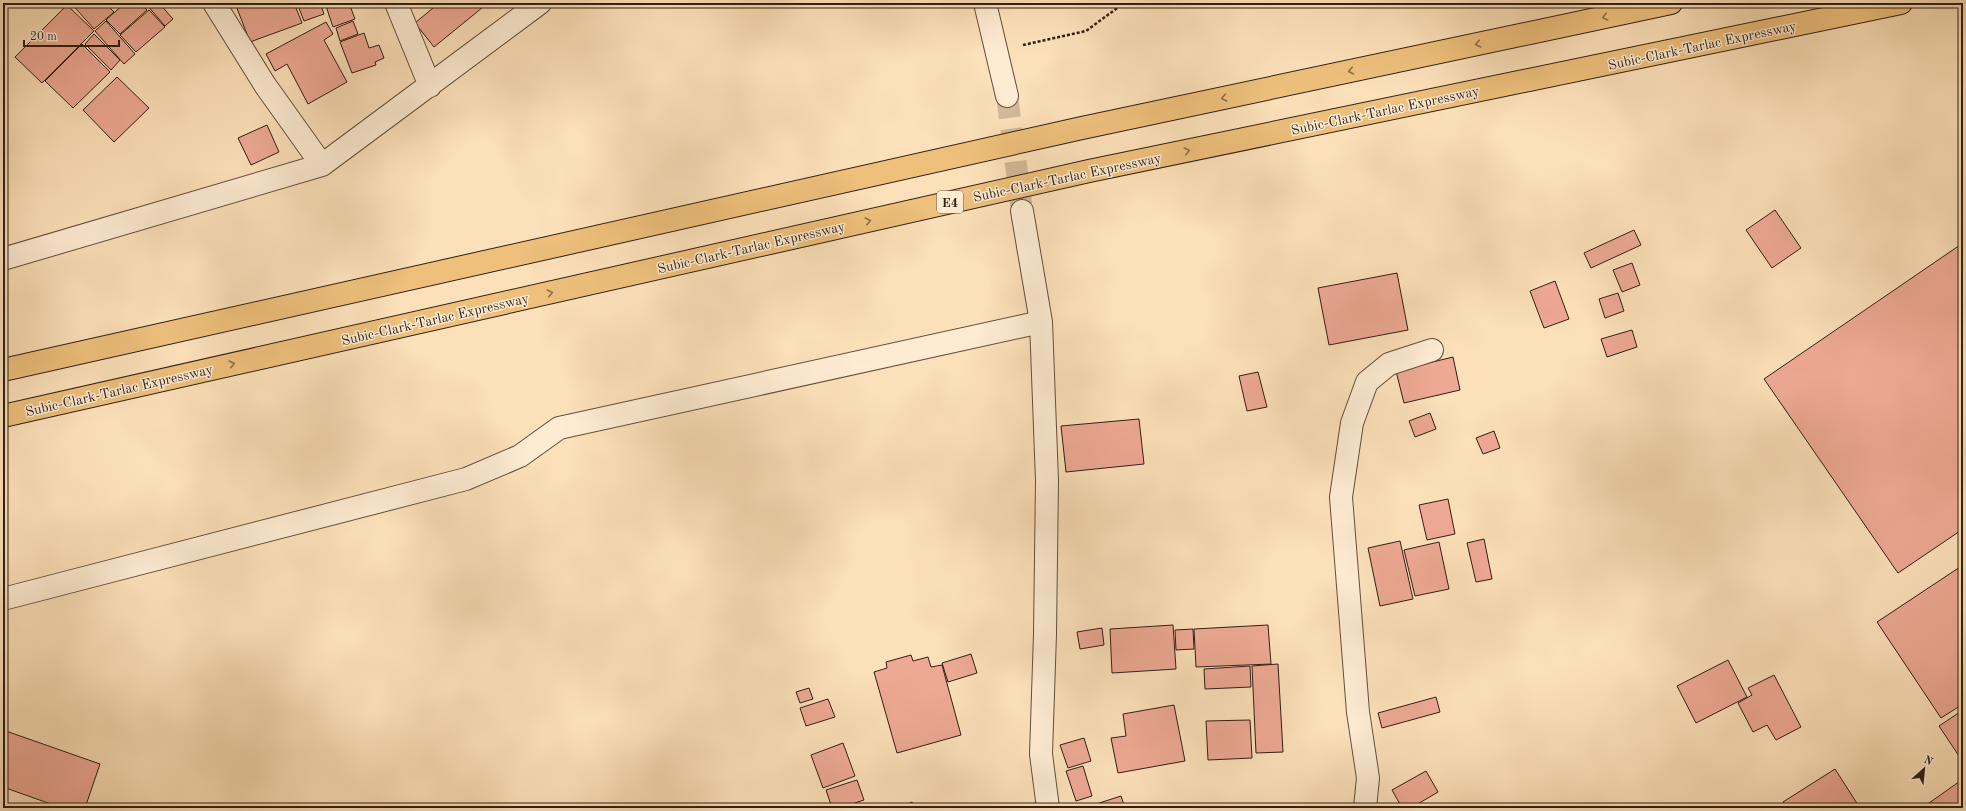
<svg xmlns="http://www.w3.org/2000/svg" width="1966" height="811" font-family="'Old Standard TT',serif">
<rect width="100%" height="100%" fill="#fce0b9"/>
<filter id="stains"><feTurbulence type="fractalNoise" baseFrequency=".005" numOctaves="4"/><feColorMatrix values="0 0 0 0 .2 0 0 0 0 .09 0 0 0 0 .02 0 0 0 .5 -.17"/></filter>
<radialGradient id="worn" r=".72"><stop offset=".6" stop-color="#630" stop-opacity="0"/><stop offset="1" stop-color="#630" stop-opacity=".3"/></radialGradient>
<path fill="#eea994" stroke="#301e13" d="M71,3H105L114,12L94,29Z
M125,3H140L147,10L120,34L106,20Z
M147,3H159L173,19L165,26L146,4Z
M235,3H294L302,23L250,42Z
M297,3H320L324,14L304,21Z
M325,3H349L355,19L333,27Z
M439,3H488L434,47L415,23Z
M67,5L94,31L42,83L15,57Z
M149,10L165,27L136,52L120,35Z
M106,21L135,54L124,64L95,31Z
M353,21L358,34L340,41L336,28Z
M326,22L333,34L324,40L347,82L308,104L287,64L275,71L266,54Z
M364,33L369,48L379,45L384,58L375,62L376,65L352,73L340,42Z
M94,34L120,60L111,70L85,44Z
M82,44L110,72L73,108L45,81Z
M117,77L149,108L114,142L83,110Z
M267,125L279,152L251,165L238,138Z
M1775,210L1801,248L1772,268L1746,230Z
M1634,230L1641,245L1591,268L1584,253Z
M1963,243V529L1898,573L1764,379Z
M1632,263L1640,285L1622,292L1613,270Z
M1397,273L1408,330L1329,345L1318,288Z
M1555,281L1569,319L1544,328L1530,291Z
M1618,293L1624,311L1605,318L1599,299Z
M1632,330L1637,347L1607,357L1601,339Z
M1453,357L1460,390L1404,403L1396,371Z
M1258,372L1267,407L1247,411L1239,376Z
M1430,413L1436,429L1415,437L1409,421Z
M1139,419L1144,464L1066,472L1061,426Z
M1494,431L1500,448L1483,454L1476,438Z
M1448,499L1455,534L1427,540L1419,505Z
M1484,539L1492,579L1476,582L1467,543Z
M1400,541L1413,599L1380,606L1368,548Z
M1439,542L1449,589L1415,596L1404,550Z
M1963,565V704L1941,718L1877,622Z
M1173,625L1176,669L1112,673L1110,629Z
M1268,625L1271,664L1196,667L1194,629Z
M1102,628L1104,645L1080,649L1077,632Z
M1193,629L1194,649L1176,650L1175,630Z
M971,654L977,673L948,682L942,663Z
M911,655L913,661L928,657L931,667L942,665L961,735L897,753L874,672L887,668L886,662Z
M1728,660L1747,697L1696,723L1677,686Z
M1278,664L1283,752L1256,753L1252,666Z
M1250,666L1251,687L1205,689L1204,669Z
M1774,675L1801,727L1776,740L1767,725L1753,732L1738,703L1752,695L1748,688Z
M809,688L813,699L800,703L796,692Z
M1436,697L1440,712L1382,728L1378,713Z
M828,699L835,717L806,726L800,708Z
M1174,705L1185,761L1118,773L1111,738L1126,736L1123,714Z
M1963,710V762L1939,726Z
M1250,720L1252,758L1208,760L1206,721Z
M3,730L100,764L85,808H62L3,787Z
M1084,738L1091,761L1068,768L1060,745Z
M843,743L855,776L823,788L811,755Z
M1083,766L1092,796L1076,801L1066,771Z
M1835,769L1860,808H1786L1783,802Z
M1426,771L1438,792L1411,808H1402L1392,790Z
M1963,779V808H1922Z
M857,780L864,800L840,808H832L826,790Z
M1121,796L1125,808H1087V807Z
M912,802L915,808H900Z"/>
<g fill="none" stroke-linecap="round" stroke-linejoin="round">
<path stroke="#d3b998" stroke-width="22" stroke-dasharray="22 11" stroke-linecap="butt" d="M1007,96L1022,211"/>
<defs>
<path id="minor" d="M214,3L265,85L322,165
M396,3L430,86
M985,3L1007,96
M1022,211L1041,322L1047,481L1045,634L1041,754L1048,808
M3,259L322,165L540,3
M3,599L466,479L520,456L559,428L1041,322
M1365,808L1368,778L1358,712L1341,497L1352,423L1367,382L1389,364L1432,350"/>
<path id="highway" d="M3,370L1082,128L1671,3
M3,416L1089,171L1901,3"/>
</defs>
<use href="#minor" stroke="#634e3c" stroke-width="24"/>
<use href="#highway" stroke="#301e13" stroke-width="24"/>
<path stroke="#301e13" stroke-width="2.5" stroke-dasharray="3 2" stroke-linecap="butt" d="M1023,45L1086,31L1124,3"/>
<use href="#minor" stroke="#fdebd2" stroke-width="22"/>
<use href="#highway" stroke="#eec07c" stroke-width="22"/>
</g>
<defs><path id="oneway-chevron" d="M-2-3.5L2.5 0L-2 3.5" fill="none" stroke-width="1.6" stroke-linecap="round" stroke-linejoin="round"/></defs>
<g stroke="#8f6f48">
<use href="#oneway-chevron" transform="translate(1605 17) rotate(168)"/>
<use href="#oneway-chevron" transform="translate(1478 44) rotate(168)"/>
<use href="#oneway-chevron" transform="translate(1351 71) rotate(168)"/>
<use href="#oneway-chevron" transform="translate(1224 98) rotate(168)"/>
<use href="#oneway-chevron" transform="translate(1187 151) rotate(-12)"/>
<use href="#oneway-chevron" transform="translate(868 221) rotate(-13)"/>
<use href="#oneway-chevron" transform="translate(550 293) rotate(-13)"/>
<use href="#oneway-chevron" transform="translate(232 364) rotate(-13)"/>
</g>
<g text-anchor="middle" stroke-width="3" stroke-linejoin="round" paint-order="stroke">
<rect fill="#fdebd2" stroke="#6e5c4c" stroke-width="1" x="937" y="191" width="26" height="22" rx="3"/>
<g font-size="13" font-weight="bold" fill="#301e13">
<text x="950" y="207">E4</text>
</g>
<g font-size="14" fill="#301e13" stroke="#fdebd2">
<text transform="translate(1702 45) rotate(-12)" y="5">Subic-Clark-Tarlac Expressway</text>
<text transform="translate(1385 110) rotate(-12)" y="5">Subic-Clark-Tarlac Expressway</text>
<text transform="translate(1067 177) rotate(-12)" y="5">Subic-Clark-Tarlac Expressway</text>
<text transform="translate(751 247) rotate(-13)" y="5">Subic-Clark-Tarlac Expressway</text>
<text transform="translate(435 319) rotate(-13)" y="5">Subic-Clark-Tarlac Expressway</text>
<text transform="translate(119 390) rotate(-13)" y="5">Subic-Clark-Tarlac Expressway</text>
</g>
</g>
<rect width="1966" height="811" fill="none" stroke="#fce0b9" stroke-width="16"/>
<rect x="4" y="4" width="1958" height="803" fill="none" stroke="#301e13" stroke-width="2"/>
<rect x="8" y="8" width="1950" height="795" fill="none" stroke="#301e13"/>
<g transform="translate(1924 769) rotate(27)" stroke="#fdebd2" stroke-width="3" paint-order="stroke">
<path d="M0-3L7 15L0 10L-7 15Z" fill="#301e13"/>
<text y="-6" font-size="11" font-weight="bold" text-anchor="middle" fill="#301e13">N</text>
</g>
<path d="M24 40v6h95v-6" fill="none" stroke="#301e13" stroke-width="2"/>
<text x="30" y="40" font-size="12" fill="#301e13" stroke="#fdebd2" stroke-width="3" paint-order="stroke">20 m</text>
<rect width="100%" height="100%" filter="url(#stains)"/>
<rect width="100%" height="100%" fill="url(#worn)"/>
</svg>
